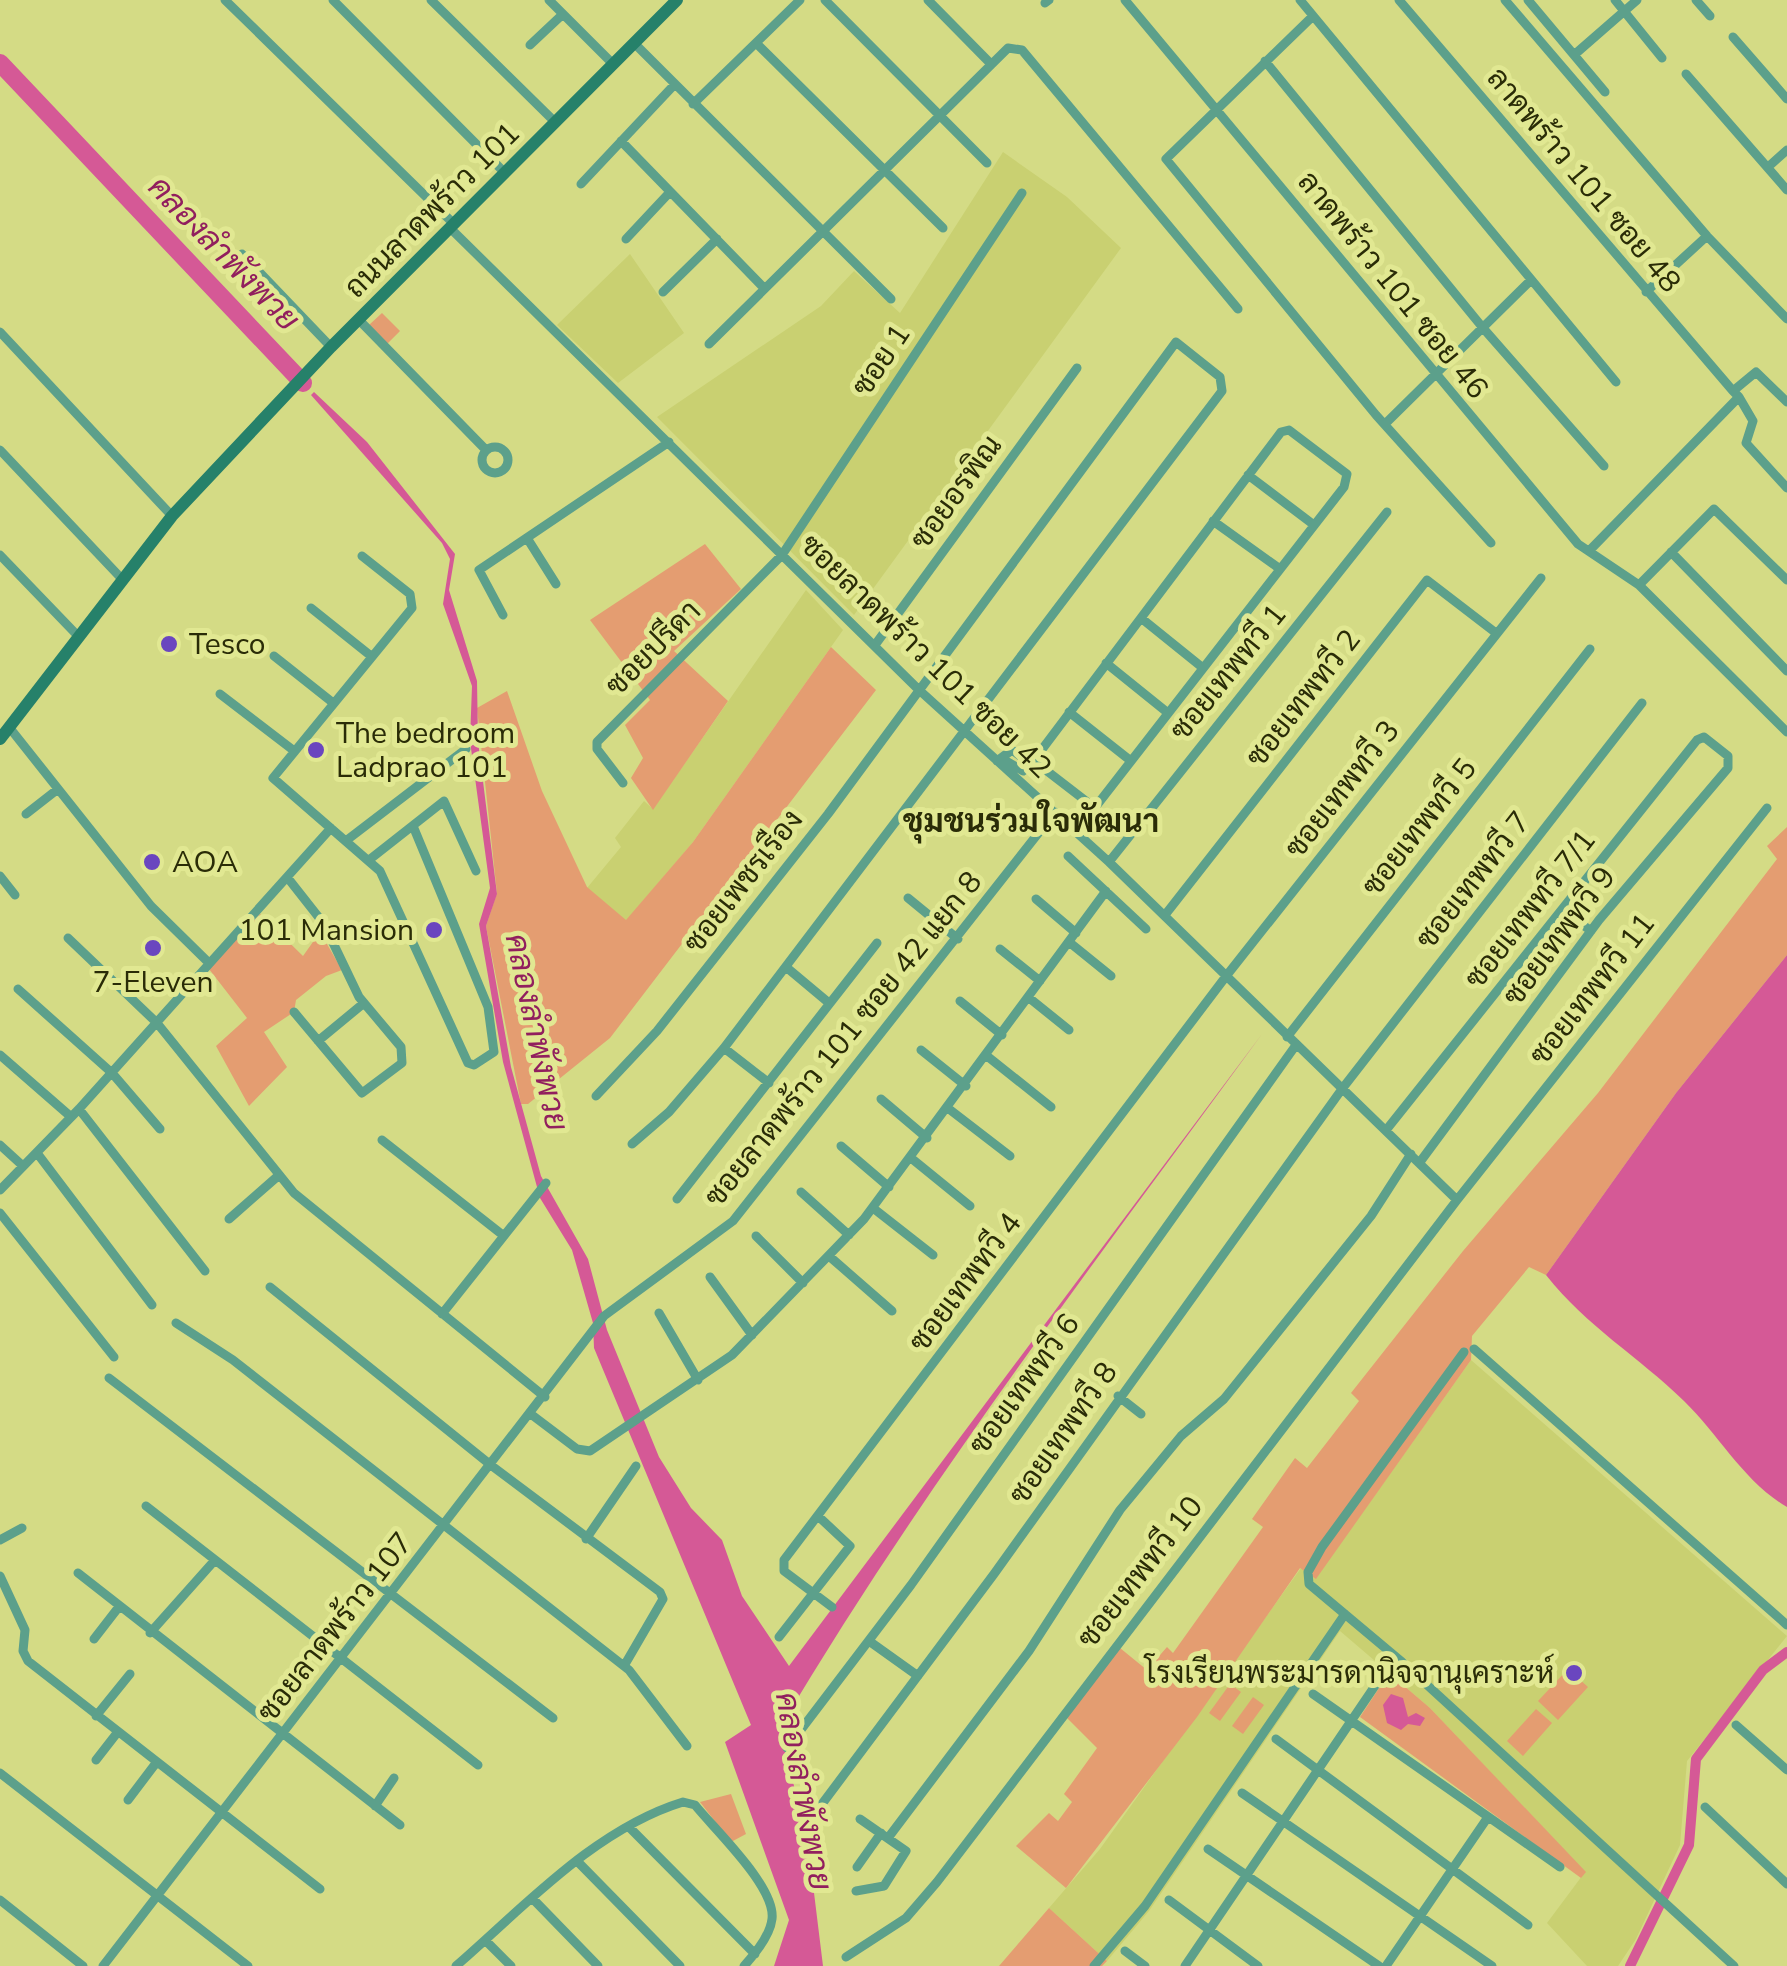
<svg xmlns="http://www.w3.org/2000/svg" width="1787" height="1966" font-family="'Nunito Sans',Sarabun,sans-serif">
<rect width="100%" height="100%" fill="#d4db85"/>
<path fill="#c9d071" d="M1003,152L1067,197L1121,248L854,615L657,417L821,306L854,271L900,313Z
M630,254L684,333L618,383L557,325Z
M806,590L843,630L693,842L626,921L587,888L621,847L615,838L644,801L653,809Z
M1471,1360L1787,1636L1687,1761L1680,1845L1636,1939L1618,1966H1587L1547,1923L1585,1872L1430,1708L1340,1631L1149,1911L1107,1961L1049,1908L1100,1849L1301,1568L1316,1578Z"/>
<path fill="#e49d71" d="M382,313L400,331L387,344L369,325Z
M705,544L741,589L674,651L728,701L653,810L631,778L643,758L625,725L650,700L590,620Z
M831,647L876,690L610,1038L528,1104H521L486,926L497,893L477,708L507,691L542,791L587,887L626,920L693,842Z
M1787,827V955L1676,1093L1546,1275L1529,1267L1472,1336L1471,1360L1316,1579L1300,1568L1197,1717L1066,1888L1016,1846L1049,1813L1058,1821L1072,1802L1064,1794L1097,1748L1066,1717L1120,1648L1147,1670L1167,1647L1173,1653L1263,1527L1252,1519L1295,1458L1307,1468L1359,1401L1351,1393L1463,1251L1598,1093L1777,859L1767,846Z
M260,914L303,956L320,932L342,970L326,976L296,1000L294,1012L264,1032L287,1067L249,1106L216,1046L247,1018L209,969Z
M1568,1669L1588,1687L1558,1720L1538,1701Z
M1389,1673L1430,1708L1586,1872L1581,1878L1360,1717Z
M1230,1684L1241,1692L1220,1721L1209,1713Z
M1253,1697L1264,1705L1243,1734L1232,1726Z
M1536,1709L1552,1723L1523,1756L1507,1741Z
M731,1794L746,1834L731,1842L700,1802Z
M1049,1908L1107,1961L1102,1966H999Z"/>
<path fill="#d55996" d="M314,392L367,442L455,554L449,590L477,681L478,741L497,894L486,926L511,1067L541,1176L588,1259L607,1330L659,1457L691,1508L722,1540L742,1596L789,1666L1262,1034C1096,1261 923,1486 780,1728L808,1844L823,1966H774L789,1920L725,1742L751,1725L594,1348L593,1323L572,1250L540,1198L503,1062L479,924L490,888L470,741L472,686L443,604L450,559L442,543L311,395Z
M1787,955V1507C1744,1482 1719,1435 1684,1401C1638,1356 1587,1327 1546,1275L1676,1093Z
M1391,1694L1403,1698L1408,1717L1416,1713L1425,1718L1420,1726L1408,1724L1401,1730L1387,1723L1383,1705Z"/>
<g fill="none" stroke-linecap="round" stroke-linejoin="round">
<path stroke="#d55996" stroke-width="10" d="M1630,1966L1689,1845L1696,1759L1763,1670L1787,1652"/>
<path stroke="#d55996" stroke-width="18" d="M0,63L303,383"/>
<path stroke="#5ca08b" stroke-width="9" d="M225,0L454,224
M333,0L505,173
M431,0L555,122
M549,0L613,64
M825,0L987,163
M928,0L990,63
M1125,0L1578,544L1639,585L1787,732
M1300,0L1616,382
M1399,0L1733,391
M1505,0L1707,236L1787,319
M1528,0L1605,92
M1615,0L1662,58
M1696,0L1710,16
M1045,3L1049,0
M1313,16L1166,159L1376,415L1491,543
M1733,37L1787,99
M634,43L891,299
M756,43L943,228
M530,45L563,14
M1574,55L1637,0
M1265,61L1483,328L1604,466
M1686,74L1787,190
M693,104L800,0
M621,141L764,288
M1768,167L1787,150
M581,184L675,84
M450,228L918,689L1109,862L1457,1200
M626,239L670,192
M242,254L331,347
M663,292L717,239
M1646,292L1707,236
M358,319L486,450
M0,332L172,516
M709,344L1008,48L1022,50L1238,309
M1733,391L1756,372L1787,402
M1739,397L1753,421L1746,443L1787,488
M1385,424L1529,282
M482 460a13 13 0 1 1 26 0a13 13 0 1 1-26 0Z
M0,450L121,578
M1248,475L1314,525
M1213,521L1280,569
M527,538L556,584
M1589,551L1734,402L1739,397L1733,391
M1671,552L1787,671
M0,555L77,635
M362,556L410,594L412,608L273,778L380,871L468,1063L474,1065L494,1052L488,1007L413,826
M1639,585L1714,509L1787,580
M311,608L371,656
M503,615L479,570L669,442
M1141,618L1203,668
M875,645L1077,368
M274,656L332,702
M1106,663L1168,713
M220,694L293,750
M1069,712L1131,761
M9,727L151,906L209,963
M997,761L1012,750L1031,764
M1034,761L1095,808
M1004,767L1008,762L1023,771L1031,764L1281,432L1289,430L1347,474L1344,487L1076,832
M623,783L597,749V742L782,555L1022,193
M26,814L58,789
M347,840L466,749
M1068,856L1146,929
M369,860L444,801L476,871
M1109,862L1387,512
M0,876L15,895
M287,877L324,924L359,997L401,1047L402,1063L362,1093L294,1012
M908,898L958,939
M1036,899L1076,933
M1563,910L1591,931
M1165,915L1427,580L1496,633
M68,938L157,1023L294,1193L545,1397
M1069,942L1111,976
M1000,949L1040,981
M786,967L829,1003
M18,989L112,1073L160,1129
M1028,997L1069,1030
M960,1001L1002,1035
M1287,1037L1590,649
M318,1041L364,1003
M724,1048L769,1083
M921,1050L966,1086
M0,1055L70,1116
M987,1056L1051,1107
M596,1096L657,1031L828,814L1176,342L1220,377L1222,391L724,1048L669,1112L632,1144
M881,1099L927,1138
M79,1109L205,1271
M949,1109L1010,1156
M1387,1129L1697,740L1704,737L1728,756V768L1599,920L1420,1162
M382,1140L504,1236
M0,1145L23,1166
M841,1146L889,1187
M37,1153L152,1305
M911,1158L970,1206
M0,1190L79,1109L331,828
M801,1192L849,1235
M677,1199L877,943
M873,1208L933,1255
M0,1213L114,1357
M229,1219L278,1176
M756,1236L803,1283
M829,1256L892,1311
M710,1277L752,1335
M270,1287L492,1466L660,1592L663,1599L624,1666
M659,1313L698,1380
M442,1314L546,1183
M176,1323L233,1360L629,1670L687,1746
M1474,1349L1787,1625
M1464,1352L1322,1547L1308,1572L1309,1584L1402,1662L1734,1966
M109,1378L553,1718
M1118,1396L1141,1414
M532,1415L577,1449L590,1451L732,1355L864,1219L1106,891
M146,1506L478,1765
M586,1539L636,1466
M0,1540L22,1528
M78,1573L400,1825
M0,1576L25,1630L23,1651L28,1661L320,1889
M832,1607L784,1571V1560L1227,975L1541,578
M150,1633L215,1560
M779,1637L850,1546L818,1516
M94,1639L118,1608
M869,1641L918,1676
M1313,1694L1560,1867
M96,1716L130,1674
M1736,1725L1787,1770
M1276,1739L1528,1925
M787,1748L911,1585L1296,1045
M96,1760L117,1733
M0,1773L248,1966
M1242,1793L1492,1966
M128,1800L156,1763
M822,1804L994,1574L1342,1089L1642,703
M375,1806L394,1778
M1705,1807L1787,1884
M629,1827L755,1954
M888,1838L1029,1651L1120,1510L1181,1436L1224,1399L1371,1216L1411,1154
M1208,1849L1379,1966
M578,1862L680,1966
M857,1867L881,1833
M856,1891L884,1886L906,1851L860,1819
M532,1898L598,1966
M0,1900L83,1966
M1169,1900L1258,1966
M486,1941L511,1966
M1125,1951L1145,1966
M846,1957L906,1918L937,1882L1457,1200L1767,808
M103,1966L604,1316L733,1221L1055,812
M456,1966C524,1907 595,1829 683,1802L695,1805C715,1830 776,1887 772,1919C770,1936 755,1954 744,1966
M1094,1966L1145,1906L1345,1614
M1185,1966L1383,1674
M1386,1966L1488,1817"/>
<path stroke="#26816a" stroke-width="12" d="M0,739L172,516L331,347L677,0"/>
</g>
<g fill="#6a46bf" stroke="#e1e892" stroke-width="4">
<circle cx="169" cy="644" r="10"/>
<circle cx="316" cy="750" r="10"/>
<circle cx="152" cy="862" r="10"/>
<circle cx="434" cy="930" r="10"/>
<circle cx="153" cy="948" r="10"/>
<circle cx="1574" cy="1673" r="10"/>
</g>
<g text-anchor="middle" stroke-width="10" stroke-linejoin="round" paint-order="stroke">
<g font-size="30" fill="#2a2c07" stroke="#e1e892">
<text transform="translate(1584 180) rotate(50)" y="10">ลาดพร้าว 101 ซอย 48</text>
<text transform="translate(432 210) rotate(-45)" y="10">ถนนลาดพร้าว 101</text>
<text transform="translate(1393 285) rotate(51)" y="10">ลาดพร้าว 101 ซอย 46</text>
<text transform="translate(881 360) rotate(-56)" y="10">ซอย 1</text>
<text transform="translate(956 492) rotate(-54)" y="10">ซอยอรพิณ</text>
<text transform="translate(653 648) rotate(-45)" y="10">ซอยปรีดา</text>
<text transform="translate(926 656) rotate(44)" y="10">ซอยลาดพร้าว 101 ซอย 42</text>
<text transform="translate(1228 672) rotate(-51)" y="10">ซอยเทพทวี 1</text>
<text transform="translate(1303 698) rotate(-52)" y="10">ซอยเทพทวี 2</text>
<text transform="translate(1342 789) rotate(-52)" y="10">ซอยเทพทวี 3</text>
<text transform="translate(1419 827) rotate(-52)" y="10">ซอยเทพทวี 5</text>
<text transform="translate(1473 880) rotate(-52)" y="10">ซอยเทพทวี 7</text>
<text transform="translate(743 881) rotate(-52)" y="10">ซอยเพชรเรือง</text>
<text transform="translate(1530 909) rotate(-52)" y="10">ซอยเทพทวี 7/1</text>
<text transform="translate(1559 936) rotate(-53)" y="10">ซอยเทพทวี 9</text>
<text transform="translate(1592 989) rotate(-52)" y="10">ซอยเทพทวี 11</text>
<text transform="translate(843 1039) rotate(-51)" y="10">ซอยลาดพร้าว 101 ซอย 42 แยก 8</text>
<text transform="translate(965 1282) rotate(-53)" y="10">ซอยเทพทวี 4</text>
<text transform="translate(1024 1384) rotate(-54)" y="10">ซอยเทพทวี 6</text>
<text transform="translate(1063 1433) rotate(-55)" y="10">ซอยเทพทวี 8</text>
<text transform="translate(1140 1572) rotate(-52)" y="10">ซอยเทพทวี 10</text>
<text transform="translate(335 1627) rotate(-52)" y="10">ซอยลาดพร้าว 107</text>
</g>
<g font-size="30" fill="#2a2c07" stroke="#e1e892" text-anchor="start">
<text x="189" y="654">Tesco</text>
<text x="336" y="743">The bedroom<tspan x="336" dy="34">Ladprao 101</tspan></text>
<text x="172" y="872">AOA</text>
<text x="414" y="940" text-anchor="end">101 Mansion</text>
<text x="153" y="992" text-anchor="middle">7-Eleven</text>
<text x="1554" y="1683" text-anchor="end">โรงเรียนพระมารดานิจจานุเคราะห์</text>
</g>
<g font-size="32" font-style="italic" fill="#911f5e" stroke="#e1e892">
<text transform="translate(224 253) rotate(46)" y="11">คลองลำพังพวย</text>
<text transform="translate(537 1032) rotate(78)" y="11">คลองลำพังพวย</text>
<text transform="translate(804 1791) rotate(80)" y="11">คลองลำพังพวย</text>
</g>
<g font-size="32" font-weight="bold" fill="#2a2c07" stroke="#e1e892">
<text x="1031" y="832">ชุมชนร่วมใจพัฒนา</text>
</g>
</g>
</svg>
